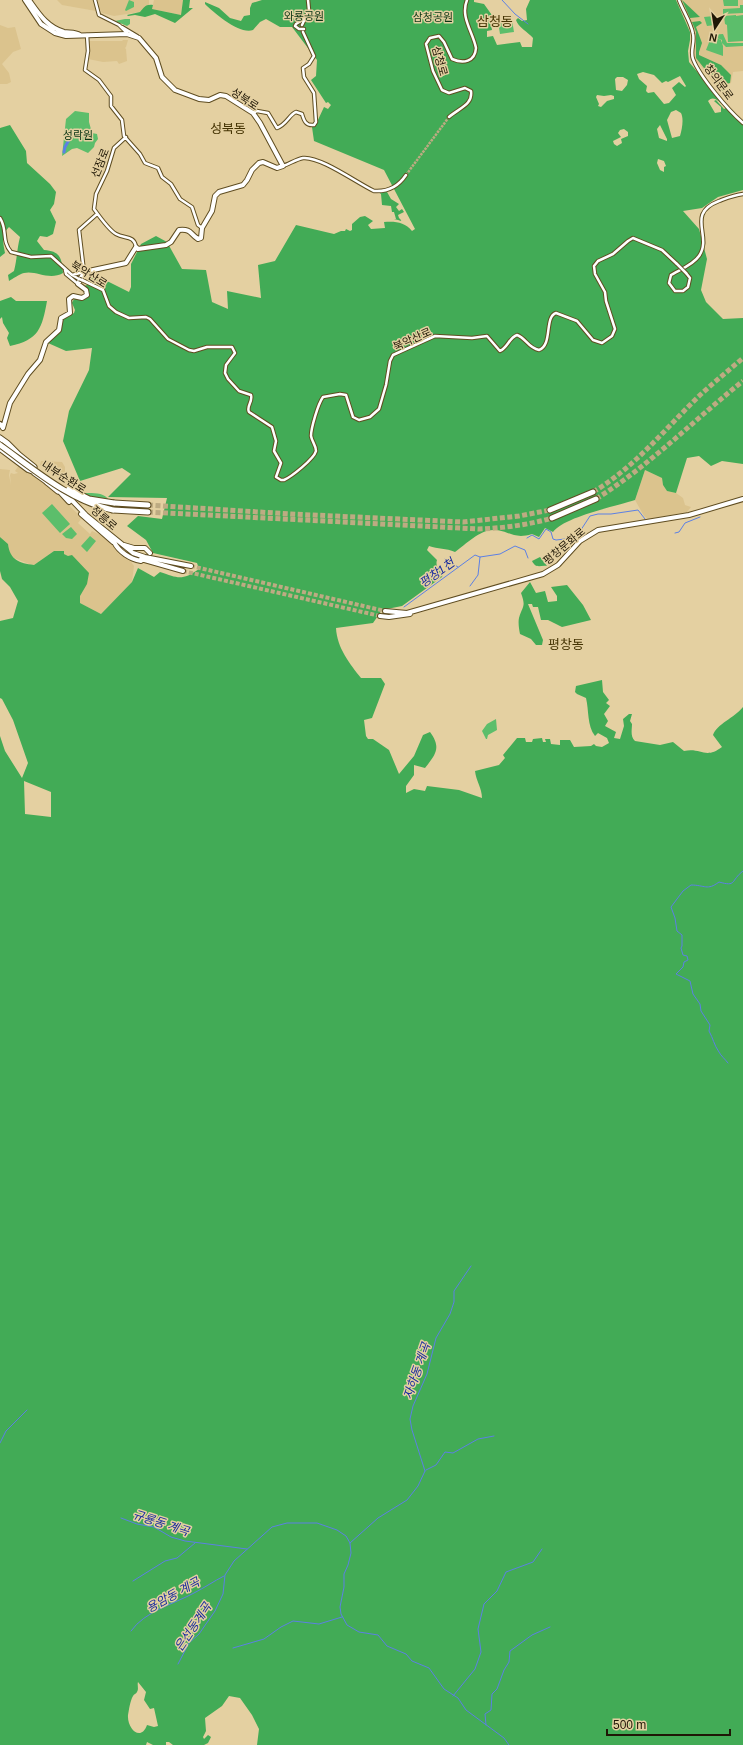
<svg xmlns="http://www.w3.org/2000/svg" width="743" height="1745" font-family="Arial,'Noto Sans KR',sans-serif">
<rect width="100%" height="100%" fill="#e4d0a1"/>
<path fill="#dbc38d" d="M57,0H93L96,11L62,5Z
M97,0H149V5L140,12L114,16L102,13L99,8Z
M154,0H183L181,15L152,9Z
M681,0H743V71L733,72L731,83L727,85L724,96L695,59V32Z
M0,25L8,28L15,27L21,49L13,52L2,64L9,73L11,82L7,84H0Z
M123,40H128L126,47L125,48L126,49L127,61L119,64L117,61L103,62L88,59L89,41H122Z
M41,461L62,462L65,467V472L60,479L40,465Z
M19,465L50,487L82,518L78,523L90,534L92,531L103,536L129,559L134,566L132,582L101,614L80,603L68,556L64,554V551H54L34,565L29,564L14,558L10,555L8,544L0,537V469L10,470L9,475L11,485L10,475L11,473L14,474L18,473L15,471Z
M645,470L662,478L663,485L667,491L676,493L683,498L685,505L691,507L687,512L648,519L644,516L635,500Z"/>
<path fill="#5cbe6b" d="M129,0L134,2V7L126,11L125,10Z
M723,0H738V6H724Z
M740,5H743V13L723,14V9L740,8Z
M736,15V24V16L743,15V41L728,42L727,25L725,24L724,16Z
M714,16L715,25L707,26L704,17Z
M125,19H130V24L127,26L115,21Z
M512,20L514,32L500,34L498,22Z
M723,34L727,43H743V46L726,47L722,43V40L712,36L721,40L723,46V56L706,50L710,40L709,35Z
M75,111L89,113V122L92,133L97,134L98,139L95,143L94,147L88,153L77,148L72,149L62,156L66,119Z
M83,493C92,493 104,492 109,500L90,497Z
M52,504L70,524L60,533L42,513Z
M71,527L77,534L72,539L66,538L62,534Z
M90,536L96,541L87,552L81,546Z
M496,719L497,730L488,735L487,739H486L482,731L487,724Z"/>
<path fill="#42ab56" fill-rule="evenodd" d="M183,0H190L189,8H193L175,23L155,14L145,17L135,15L128,16L127,15L140,12C144,8 145,4 153,5L152,9L181,15Z
M262,0H474V2L484,4L494,18L490,19L492,30L487,31V37L493,36L497,45L520,42L522,47H532L533,38C528,32 518,27 516,20L518,18L522,21L527,20L526,9L530,0H676L690,32V40L688,51L689,62L725,105C719,103 714,94 708,101L715,113L721,112V107L714,101L716,100L724,109L726,108L743,125V190L718,197L702,208L683,211L699,229L707,259L701,290L706,302L723,319L743,318V464L722,461L711,466L699,456L687,458L676,493L667,491L663,485L662,478L645,470L635,500C616,506 564,517 553,532L545,528L539,537L532,534C513,540 509,530 493,530C480,530 466,544 455,552C446,548 438,549 429,546L427,550L437,560C435,566 439,570 443,574L442,577L402,606L382,610L373,623L336,628C337,648 350,664 361,678H381L385,684L372,718L364,720L366,736L368,739H373L389,750L399,774L414,756L423,735L430,732C442,748 435,755 425,768L414,765V775L406,786V793L414,789L425,791L427,786L459,790L482,798C482,788 476,781 475,771L499,765L505,758L503,755L517,738H525L526,742H532L533,739L542,738L543,742H546L545,739H550L551,744L560,745V740H570L574,747L591,746L594,744L596,746L602,747L609,743L607,738L598,733L595,736C587,726 589,710 586,698L577,694L575,692L576,686L602,680L603,692L609,700L606,703L610,706L604,714L608,721L605,726L616,732L614,738L620,739L624,726L623,719L629,714H632L630,721L632,724C632,729 630,737 635,741L660,745L673,742L684,751C701,747 705,760 722,747L713,735C717,724 734,718 743,707V1745H257L259,1729L252,1715L240,1698L229,1696L222,1706L205,1718L206,1731L203,1737L204,1739L208,1735L211,1737L208,1743L204,1745H173L169,1742H166V1745H153L147,1742L146,1745H0V736L5,751L22,778L28,763L13,720L2,699L0,698V621L13,618L18,601L10,587L2,579L0,571V537L8,544C10,560 19,563 34,565L54,551H64V554L68,556L72,555L89,573L87,584L80,596V603L101,614L132,582L138,568L154,577L160,572C178,578 182,581 199,569L197,563L153,553L146,540L127,526L138,516L162,519L167,498L108,497L131,474L122,468L80,481L63,441L69,411L89,370L92,348L66,351L48,343L60,331L63,319L74,313L75,310L72,303C74,296 80,299 87,298L89,295L84,286L87,285L90,277L109,282L129,292L131,287V264L141,244L156,236L167,242L182,269L206,270L212,302L228,309L227,291L261,298L258,265L275,261L296,225L334,234L341,231H345L346,229L350,231L352,230V224L360,217L365,216L373,221L368,225L371,229L385,228L384,222C395,221 405,222 412,231L415,229L384,170L314,141L312,127L317,122L324,107L328,109L331,105L328,102L326,103L311,80L316,76L317,60L292,27H280L266,19L260,22L253,30C240,35 214,13 205,4V2L219,8L230,18L241,21L244,16L250,15V8L252,3ZM643,72L654,75L662,83L666,81L668,82L680,76L686,86L685,87L679,82L672,88L676,95L669,103L664,104L654,92L648,93L646,91L647,86L639,79L637,74ZM617,77H623L628,80L627,85L622,91L616,90L615,79ZM597,95L604,96L611,95L614,96V99L607,101L601,107L598,106L599,104L596,97ZM676,110L681,113C684,119 682,129 680,136L672,138L667,120L671,112ZM660,125L667,139V141L659,138L657,129ZM624,129L628,132V136L621,139L622,143L617,146L614,144L613,141L621,137L618,133L620,130ZM658,159L664,161L666,166L664,167V172L660,170L657,163ZM24,781L51,792V817L25,814ZM138,1682L146,1692L144,1700L150,1709L154,1708L158,1726L154,1727L147,1725C141,1742 127,1729 128,1715C129,1710 130,1701 133,1696C134,1694 136,1694 137,1692C139,1689 137,1685 138,1682Z
M682,0L700,17L690,18Z
M700,21L702,23L696,27L702,43L699,52V55L721,65L731,75L730,83L726,84L724,93L696,58V32L692,22Z
M10,125L26,151L27,163L50,184L56,192L54,204L50,210L56,222L53,234L47,237L40,236L37,241L44,250C60,251 62,258 63,273C49,281 36,270 24,273C19,274 13,279 9,281L8,275L14,271C17,260 17,248 20,237L9,227C1,235 3,242 5,253L0,257V128Z
M378,192H387L391,199L399,204L396,207L399,211L402,209L404,212L398,215L399,218L402,221L394,219H396L394,212H392L391,206L382,205L381,194Z
M11,297L16,301H47C42,328 39,340 10,346L7,338L9,333L3,323L2,317L0,319V301Z
M540,557L547,566C540,565 536,569 532,561Z
M530,582L536,593L545,591L548,602L557,601V596L551,587L567,585L583,605L591,620L562,627L548,620H541L538,607H533L532,604H528L543,640L542,645H536L531,639L520,634C519,629 518,622 519,618C523,605 526,607 521,593Z"/>
<g fill="none" stroke-linecap="round" stroke-linejoin="round">
<path stroke="#5c80e4" stroke-width="1" d="M502,0L515,14L528,24
M675,533L679,532L685,523L700,517
M527,538L532,535L539,539L546,529L551,532L553,539L556,540L565,539L573,542L590,516L598,514H611L638,510L645,519
M445,559L458,567
M470,586L478,575L480,557L500,554L515,546L525,550L528,558
M404,607L475,555L480,557
M728,1063C725,1059 721,1056 719,1052C714,1045 713,1038 709,1031L710,1025L701,1011L700,1004L693,994L690,981L676,974L683,967L684,962L688,960L687,956L683,955L681,948L682,946V935L677,931L675,918L671,907L683,891L691,885C705,885 707,891 719,882C737,887 730,881 743,871
M0,1443L6,1431L27,1410
M426,1470L436,1465L445,1452L453,1453L478,1439L494,1436
M425,1471L412,1430L410,1419L413,1406L427,1374L436,1338L450,1314L454,1302V1291L471,1266
M121,1518L137,1524L154,1527L171,1537L185,1541L247,1549
M350,1543L378,1518L407,1500L418,1486L425,1471
M133,1581L165,1561L177,1558L195,1543
M131,1631C145,1611 174,1604 194,1593C204,1588 214,1581 224,1576
M233,1648L264,1639L281,1627L293,1621L319,1624L342,1617
M178,1664L189,1643L199,1634L215,1611L223,1594L225,1575L234,1561L272,1527L287,1523H317L337,1530L346,1536L350,1543L351,1553L348,1565L344,1574V1587L340,1607L341,1614L347,1625L359,1632L378,1635L387,1646L406,1654L412,1661L429,1668L444,1689L458,1698L466,1710L504,1738L509,1745
M453,1696L475,1669L481,1652L478,1629L484,1604L497,1591L506,1572L533,1562L542,1549
M486,1725L485,1714L491,1710L492,1694L497,1689L504,1670L509,1662L510,1651L532,1635L550,1627"/>
<path stroke="#5c80e4" stroke-width="3" d="M64,152L65,147L70,138"/>
<path stroke="#bdab82" stroke-width="2.5" stroke-dasharray="2.5 1" stroke-linecap="butt" d="M406,175L449,117"/>
<path stroke="#bdab82" stroke-width="4" stroke-dasharray="4 2" stroke-linecap="butt" d="M191,566L385,611
M183,571L380,616"/>
<path stroke="#bdab82" stroke-width="5" stroke-dasharray="5 2.5" stroke-linecap="butt" d="M593,492C635,467 664,430 699,396C713,383 728,371 743,358
M596,499C650,465 694,420 743,381
M148,505L291,514L463,522L519,516L550,510
M148,512L479,529C504,528 528,525 552,518"/>
<defs>
<path id="minor" d="M95,0L99,15L119,25L127,33
M679,0C683,11 691,22 693,34C695,43 690,51 693,59C700,77 728,110 743,123
M304,19L296,24L295,26L299,29H304
M302,25L309,10L308,0
M122,27L137,36
M87,35L88,51L85,70L99,80L111,96V106L122,120L124,136L140,154L145,163L158,168L162,177L171,184L180,199L192,207L198,225L202,228
M253,113L257,111L268,113L277,128C287,124 289,115 296,112L302,114C304,121 306,126 314,125L316,122L314,93L304,77L303,68L309,64L314,56L303,32
M449,117C459,108 473,105 471,91L465,88L449,93L442,90L433,71L426,44L430,38L439,36L444,42L452,59C463,64 475,62 476,48C473,32 460,17 467,0
M126,137L114,148L107,171L96,194L94,209C99,216 109,230 116,234C125,239 134,235 136,247
M283,166C289,164 297,159 303,158C320,156 357,183 374,191C388,192 398,187 406,175
M0,218C8,231 1,240 11,252L31,257L51,256L72,275L79,279
M65,270L66,274L78,284
M686,273L690,278L688,287L683,291H675L669,283L671,275C679,270 693,265 699,256C713,236 685,214 719,201C727,198 734,195 743,194
M72,275L84,272L79,230L97,214
M82,280L103,290L109,306L116,312L129,318L146,317L150,319L168,339L189,350L194,351L207,347H232L235,353L226,365L225,373L228,379L239,391L251,395C253,402 246,406 249,412L272,427L276,441L274,451L281,463L276,477L281,480H284C291,477 314,459 316,451C316,445 312,442 311,436C311,428 318,404 323,397L340,394L346,395L353,417L359,420L370,417L379,409L386,385L390,361L393,355L435,336L472,338L487,336L500,351C508,347 509,338 517,335C526,338 528,348 539,350C553,345 544,317 556,313L577,321L593,340L602,343L612,336L615,329L606,301L605,292L595,274L594,266L598,261L613,254L628,241L633,238L662,250L677,264"/>
<path id="major" d="M29,0C39,14 47,27 64,32C70,33 75,32 80,35
M0,424L3,428L10,403L28,374L40,360L46,342L59,330L61,318L70,313L69,299L73,296L82,298L87,295L86,290L78,284L84,272L126,263L136,247L138,249L166,245L171,242L179,230C192,229 189,233 198,239L201,238L202,228L212,211L215,196L219,192L243,185L247,180L252,170L259,163L263,162L277,168L283,166L260,123L253,113L226,96L220,95L209,100L199,99L175,90L162,77L156,58L139,38L127,34L66,36L55,33L41,24L25,0
M0,449L28,470L36,473
M34,473L48,483
M57,489L69,502
M63,491L86,515L133,553L145,557L191,566
M81,514L113,542
M114,542C119,552 130,559 141,561
M124,545L134,548H145L150,553
M141,559L183,571
M385,611L407,613L543,574L558,565L580,541L598,530L689,515L743,499
M380,616L389,617L410,614"/>
<path id="highway" d="M0,438L7,443L19,455L34,467
M47,482L58,491
M114,503L148,505
M113,510L148,512
M550,510L593,492
M552,518L596,499"/>
</defs>
<use href="#minor" stroke="#5f4d21" stroke-width="4.5"/>
<use href="#major" stroke="#5f4d21" stroke-width="6"/>
<use href="#highway" stroke="#5f4d21" stroke-width="7"/>
<use href="#minor" stroke="#fff" stroke-width="2.5"/>
<use href="#major" stroke="#fff" stroke-width="4"/>
<use href="#highway" stroke="#fff" stroke-width="5"/>
<defs>
<path id="minor-bridge" d="M677,264L686,273
M79,279L82,280"/>
<path id="highway-bridge" d="M0,445C35,470 70,501 113,510
M69,489L89,499L114,503"/>
</defs>
<use href="#minor-bridge" stroke="#5f4d21" stroke-width="4.5" stroke-linecap="butt"/>
<use href="#highway-bridge" stroke="#5f4d21" stroke-width="7" stroke-linecap="butt"/>
<use href="#minor-bridge" stroke="#fff" stroke-width="2.5"/>
<use href="#highway-bridge" stroke="#fff" stroke-width="5"/>
</g>
<g text-anchor="middle" stroke-width="3" stroke-linejoin="round" paint-order="stroke">
<g font-size="11" fill="#0a3514" stroke="#e4d0a1">
<text x="304" y="20">와룡공원</text>
<text x="433" y="21">삼청공원</text>
<text x="78" y="139">성락원</text>
</g>
<g font-size="11" fill="#1f1706" stroke="#e4d0a1">
<text transform="translate(440 61) rotate(74)" y="4">삼청로</text>
<text transform="translate(719 82) rotate(54)" y="4">창의문로</text>
<text transform="translate(245 99) rotate(33)" y="4">성북로</text>
<text transform="translate(100 163) rotate(-68)" y="4">선잠로</text>
<text transform="translate(89 274) rotate(32)" y="4">북악산로</text>
<text transform="translate(412 339) rotate(-24)" y="4">북악산로</text>
<text transform="translate(64 477) rotate(33)" y="4">내부순환로</text>
<text transform="translate(104 518) rotate(41)" y="4">정릉로</text>
<text transform="translate(564 546) rotate(-40)" y="4">평창문화로</text>
</g>
<g font-size="12" font-style="italic" fill="#162a9f" stroke="#e4d0a1">
<text transform="translate(437 573) rotate(-36)" y="4">평창1천</text>
<text transform="translate(417 1371) rotate(-71)" y="4">자하동 계곡</text>
<text transform="translate(161 1523) rotate(18)" y="4">규룡동 계곡</text>
<text transform="translate(173 1595) rotate(-29)" y="4">용암동 계곡</text>
<text transform="translate(193 1627) rotate(-56)" y="4">은선동계곡</text>
</g>
<g font-size="13" fill="#443303" stroke="#e4d0a1">
<text x="495" y="26">삼청동</text>
<text x="228" y="133">성북동</text>
<text x="566" y="649">평창동</text>
</g>
</g>
<g transform="translate(715 28) rotate(192)" stroke="#e4d0a1" stroke-width="3" paint-order="stroke">
<path d="M0-3L7 15L0 10L-7 15Z" fill="#1f1706"/>
<text y="-6" font-size="11" font-weight="bold" text-anchor="middle" fill="#1f1706">N</text>
</g>
<path d="M607 1729v6h123v-6" fill="none" stroke="#1f1706" stroke-width="2"/>
<text x="613" y="1729" font-size="12" fill="#1f1706" stroke="#e4d0a1" stroke-width="3" paint-order="stroke">500 m</text>
</svg>
